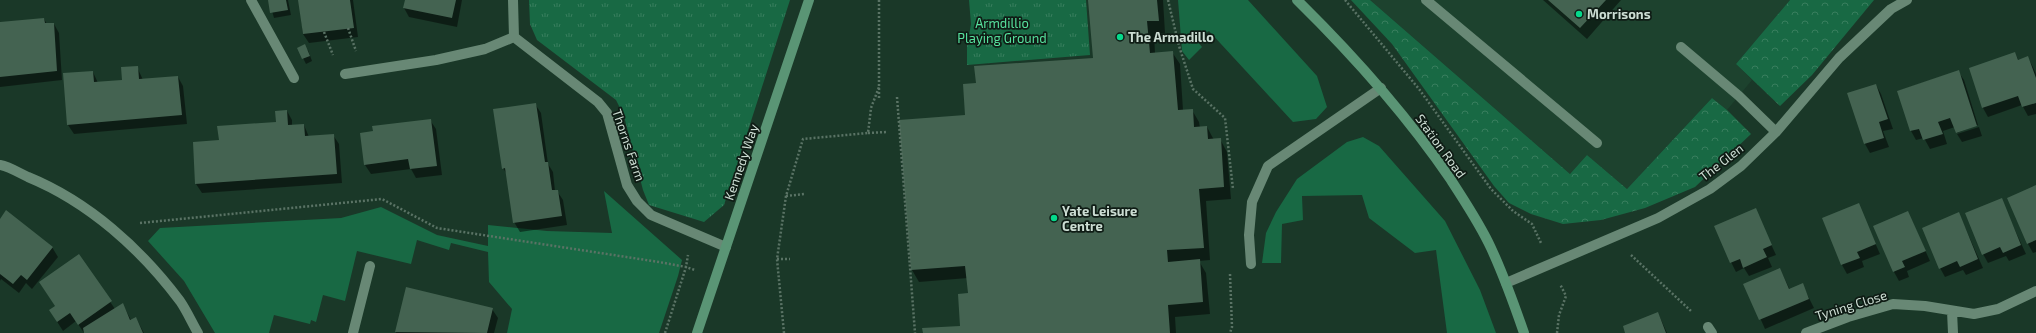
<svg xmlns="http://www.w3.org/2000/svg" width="2036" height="333" font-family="'Exo 2',sans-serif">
<defs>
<pattern id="forest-crowns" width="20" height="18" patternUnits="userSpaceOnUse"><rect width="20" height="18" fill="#186944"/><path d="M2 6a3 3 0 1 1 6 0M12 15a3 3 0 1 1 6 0" fill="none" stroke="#387e5e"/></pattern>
<pattern id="park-tufts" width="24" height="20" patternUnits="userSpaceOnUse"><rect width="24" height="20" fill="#186944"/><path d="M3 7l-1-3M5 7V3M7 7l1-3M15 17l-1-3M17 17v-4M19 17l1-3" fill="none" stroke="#387e5e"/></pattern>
</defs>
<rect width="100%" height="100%" fill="#1a3828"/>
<path fill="#1d422e" d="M1370,0H1790L1736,64L1752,80L1727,110L1712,98L1627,189L1587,155L1570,174Z"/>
<path fill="#186944" d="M1178,0H1248L1317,76L1327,107L1316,119L1293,122L1209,31L1196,40L1202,47L1189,60L1182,51Z
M1363,137L1379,146L1445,221L1480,290L1496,333H1447L1436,250L1415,253L1369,218L1362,195L1302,196L1303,220L1282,224L1281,263H1262L1266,233L1276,212L1297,179L1347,142Z
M604,191L682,260L678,276L659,333H507L512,309L489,282L488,252L451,243L449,250L417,240L411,264L357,251L345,301L323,295L316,322L311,320L310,324L274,315L269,333H215L184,281L148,241L160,228L341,218L381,207L437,235L488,246V225L547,231L612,233Z"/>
<path fill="url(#forest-crowns)" d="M1351,0H1370L1570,174L1587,155L1627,189L1712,98L1727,110L1751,134L1695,187L1645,208L1601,220L1563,224L1531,214L1509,203L1494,186L1392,44Z
M1790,0H1874L1812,75L1780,106L1736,64Z"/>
<path fill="url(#park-tufts)" d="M529,0H790L724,205L704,222L649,205L643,190L624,116L616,100L537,40L530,24Z
M969,0H1086L1090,55L967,65V47L971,24Z"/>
<path fill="#0007" d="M269,0H288L291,15L274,18Z
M299,0H353L358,37L309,43L303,34Z
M406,0H462L457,27L409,17L404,8Z
M1089,0H1163L1165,33H1154L1155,53L1172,52L1180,64L1183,110H1192L1199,122L1200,128L1207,127L1214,140L1220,139L1227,152L1231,199L1206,201L1210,260L1199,261L1206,273L1210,314L1175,317L1176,333H924L961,326L969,294L968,278L919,282L912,270L977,84L1094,58Z
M1543,0H1621L1587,39Z
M44,19L47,24H54L59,33L62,80L0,87V23Z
M298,48L308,50L312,61L306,64Z
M2015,53L2019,61L2028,58L2033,67L2036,74V114L2028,116L2022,105L1988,117L1983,108L1970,69Z
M137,67L143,80L178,77L183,86L187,124L74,134L68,125L64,74L93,72L98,83L123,81Z
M1958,71L1964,80L1978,125L1957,133L1955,127L1943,131L1947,144L1930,149L1924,138L1916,140L1911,131L1898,91Z
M1876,85L1881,94L1893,129L1883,131L1889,147L1870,153L1865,144L1849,94Z
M535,104L541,113L548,164L553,172L555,191H557L563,200L567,225L520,232L514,222L508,176L503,168Z
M287,111L292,120V126L304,125L309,137L333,135L339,144L342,183L202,193L196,184L220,141L277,123Z
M430,120L436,129L442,175L416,178L411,169L371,174L365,165Z
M1979,127L1982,136L1962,142L1957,134Z
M2036,186V252L2033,253L2028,244Z
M2001,200L2026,254L2009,261L2006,256L1988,263L1983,254Z
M1858,204L1880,254L1862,261L1864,267L1847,274L1842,265Z
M1755,209L1776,255L1768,258L1772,267L1749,276L1744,268L1736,272L1731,262Z
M1908,212L1930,261L1907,271L1909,277L1899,281L1894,272Z
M1959,214L1983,268L1966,275L1963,270L1945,277L1940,268Z
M0,220L52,247L58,257L32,289L26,283L19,293L1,279L0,281Z
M79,256L115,309L123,305L131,320L136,318L144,333H84L76,321L63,331L56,320V307L40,283Z
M1780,269L1790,290L1802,284L1814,308L1765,329L1745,284Z
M407,288L492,309L498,318L494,333H396Z
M1658,313L1667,333H1626Z"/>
<path fill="#446351" d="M268,0H286L288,10L270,13Z
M298,0H350L354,28L303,34Z
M405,0H456L452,18L403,8Z
M1088,0H1157L1159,21H1147L1150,53L1173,51L1178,110L1193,109L1194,127L1207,126L1208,139L1221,138L1224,187L1199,189L1204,248L1167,250L1168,262L1200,259L1203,302L1168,305L1170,333H923L922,328L960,326L958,294L968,293L965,266L911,270L899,120L965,115L963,84L976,83L974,66L1093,58Z
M1548,0H1606L1580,28Z
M44,18L45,23H54L57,71L0,77V22Z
M305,44L310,56L302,59L297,48Z
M2015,52L2018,60L2028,56L2036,78V103L2022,107L2018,96L1982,108L1969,68Z
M138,66L139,79L178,76L182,115L67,125L63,73L93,71L94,82L122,80L121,67Z
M1959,70L1977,126L1956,133L1950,118L1938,122L1943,134L1923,140L1919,129L1910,131L1897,91Z
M1876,84L1888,119L1879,122L1884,138L1864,144L1847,93Z
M536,103L545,162H548L552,190H558L562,216L513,223L505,168L502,169L493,109Z
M287,110L288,125L304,124L305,136L334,134L337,174L195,184L193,142L219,140L217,126L276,122L275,111Z
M431,119L437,166L410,169L408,159L364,165L360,133L373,131L372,126Z
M2036,185V240L2027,244L2007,198Z
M2002,198L2021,245L2003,253L2000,247L1982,255L1965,213Z
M1859,203L1876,244L1857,252L1860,258L1841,265L1822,218Z
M1756,208L1772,245L1763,249L1767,257L1743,268L1740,259L1730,263L1714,226Z
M6,210L53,247L27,280L21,275L13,284L0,274V219Z
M1908,211L1926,251L1902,261L1905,267L1893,272L1873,226Z
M1959,212L1978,259L1960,267L1957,261L1939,269L1922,228Z
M79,254L112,301L78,325L70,313L57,322L49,310L55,306L39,282Z
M1780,268L1789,289L1803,283L1809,299L1759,320L1743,284Z
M406,287L493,308L487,333L395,332Z
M123,303L130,320L136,317L143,333H84L83,328Z
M1658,312L1666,333H1625L1623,326Z"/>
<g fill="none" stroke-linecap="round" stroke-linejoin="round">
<path stroke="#5a7365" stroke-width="2.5" stroke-dasharray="2 2" stroke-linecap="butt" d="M879,0V100
M1168,0L1179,46L1193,89L1225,118L1233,189
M1345,0L1419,89L1491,189L1513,211L1532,224L1541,243
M348,28L356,51
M324,32L333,55
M897,97L915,333
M868,133L887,132
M786,196L805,194
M140,223L382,199L437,228L659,262L686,267L695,270
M1631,255L1691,311
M777,259H790
M1230,274L1232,327L1230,333
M665,333L686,267L688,255
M784,333L777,259L786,196L803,139L868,133L871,108L879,87
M1557,333L1559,315L1566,296L1560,284"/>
<path stroke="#688875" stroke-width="10" d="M251,0L294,78
M513,0L514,37L598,102L607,113L627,185L637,201L651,215L726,247
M1426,0L1597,143
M1681,47L1739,96L1776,132
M345,74L436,60L485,49L514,37
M0,165C10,167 19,173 28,177C89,202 141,249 180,301C187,311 192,323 198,333
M1251,264L1249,235L1252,202L1268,166L1381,88
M1506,283L1658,218L1710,189L1741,166L1776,132L1839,58L1891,9L1907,0
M1952,311L1953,333
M1708,327L1712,333
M353,333L370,266
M1806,333L1848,317L1893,304L1925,306L1974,314L1998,309L2036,291"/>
<path stroke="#5a9575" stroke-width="10" d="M1297,0C1354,56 1406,114 1451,180C1465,202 1480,224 1491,248C1504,276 1514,304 1524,333
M697,333L809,0"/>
</g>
<g fill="#05d98b" stroke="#0f1c15" stroke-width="1.5">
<circle cx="1579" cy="14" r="4"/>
<circle cx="1120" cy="37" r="4"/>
<circle cx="1054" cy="218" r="4"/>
</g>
<g text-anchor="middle" stroke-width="3.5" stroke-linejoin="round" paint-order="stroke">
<g font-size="13" font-weight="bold" fill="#ccddd3" stroke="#0f1c15" text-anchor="start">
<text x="1587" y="19">Morrisons</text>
<text x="1128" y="42">The Armadillo</text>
<text x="1062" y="216">Yate Leisure<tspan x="1062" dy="15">Centre</tspan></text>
</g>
<g font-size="13" fill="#57e29e" stroke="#0f1c15">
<text x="1002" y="28">Armdillio<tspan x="1002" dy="15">Playing Ground</tspan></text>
</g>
<g font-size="13" fill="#ccddd3" stroke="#0f1c15">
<text transform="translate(629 145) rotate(71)" y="5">Thorns Farm</text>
<text transform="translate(1441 146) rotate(54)" y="5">Station Road</text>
<text transform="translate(741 162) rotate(-71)" y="5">Kennedy Way</text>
<text transform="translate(1721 162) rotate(-38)" y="5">The Glen</text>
<text transform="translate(1851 305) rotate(-17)" y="5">Tyning Close</text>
</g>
</g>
</svg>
